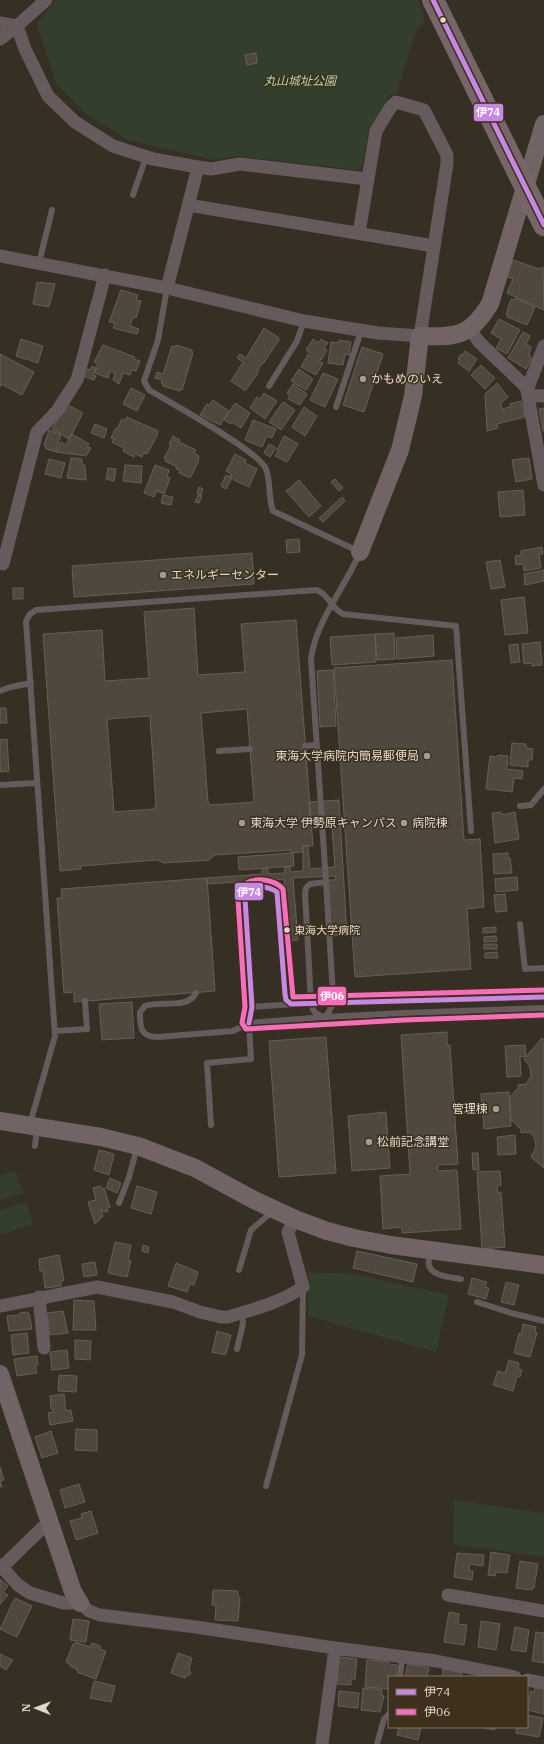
<svg xmlns="http://www.w3.org/2000/svg" width="544" height="1744" font-family="'IBM Plex Serif','Noto Sans JP',serif">
<rect width="100%" height="100%" fill="#362f24"/>
<path fill="#333f2c" d="M55,0H419L425,22L416,31L396,94L390,95L369,130L362,167L358,170L238,156L214,160L130,141L86,114L57,84L37,24Z
M16,1171L23,1193L0,1200V1176Z
M26,1202L33,1224L0,1235V1211Z
M308,1272L355,1274L449,1295L436,1352L308,1316Z
M454,1500L544,1513V1557L453,1544Z"/>
<path fill="#4e483e" stroke="#655f57" fill-rule="evenodd" d="M256,53L257,63L247,65L245,55Z
M513,260L539,269L543,267L544,310L507,293L513,279L506,277Z
M37,282L55,284L49,307L33,304Z
M121,290L138,295L136,300L141,301L136,318L133,317L130,326L139,329L137,334L113,328L115,323L109,322Z
M515,298L535,307L527,325L507,317L508,315L506,314L511,299L514,300Z
M499,319L520,330L507,354L496,348L501,339L491,333Z
M264,328L279,338V340L263,364H261L258,371V373L246,390H244L231,381L243,362L237,358L240,354L246,358Z
M523,332L530,336L526,344L531,347L529,356L532,358L526,369L508,358Z
M21,339L43,346L38,363L16,356Z
M313,339L318,343L321,339L328,343L324,348L327,350L321,360L306,350Z
M339,340L351,342L349,355L345,354L343,365L328,363L331,342L339,343Z
M103,345L135,357L134,359L140,361L136,371L132,370L130,375L123,373L119,384L113,380L115,373L110,371L108,378L95,373L98,364L94,362Z
M176,345L192,350V353H193L182,390L180,389V391L163,386V384L161,383L162,380L155,378L157,372L163,374L172,346L175,347Z
M362,347L383,354L364,412L343,405Z
M465,351L477,359L469,371L458,363L460,360L458,359L461,354L463,355Z
M0,354L34,372L22,395L1,384L0,387Z
M308,354L323,363L316,375L301,367Z
M481,365L495,378L485,389L471,375Z
M92,366L96,368L93,375L96,376L94,380L83,376L86,368L90,370Z
M299,369L313,379L306,390L291,381Z
M323,373L338,379L325,407L310,400Z
M497,383L508,397L501,403L502,409L510,407V404L521,401L525,417L497,424L498,428L487,431L485,394Z
M293,384L307,394L300,405L288,399L290,395L287,393Z
M131,388L145,395L137,411L123,404Z
M264,393L277,401L265,419L250,408L257,397L260,399Z
M213,400L229,411L220,425L200,415L207,404L209,405Z
M283,402L295,410L281,430L269,422Z
M235,403L250,413L241,428L232,422L231,424L224,420Z
M68,405L83,413L69,439L52,429L61,413L63,414Z
M304,407L317,416L305,436L292,427Z
M544,408V431H543L539,409Z
M127,417L158,431L157,436L147,454L143,453L142,457L135,454L134,457L123,451L124,448L112,442L114,439L111,438L116,428L117,429L122,419L125,421Z
M253,420L276,429L272,438L267,436L262,447L245,440Z
M95,424L107,429L104,438L91,433Z
M49,430L61,435L55,452L45,448L46,445H44Z
M72,434L89,444L87,447L91,448L86,456L56,452L61,442L66,445Z
M173,436L180,440L179,442L196,450L194,453L199,456L198,463L190,478L179,473L180,470L176,469L177,467L165,461L166,459L164,458L171,445L169,444Z
M284,436L298,444L287,462L275,456L278,451L277,450Z
M269,444L276,448L270,457L264,453Z
M235,454L246,460L245,463L257,469L249,487L234,480V478L230,476L231,474L226,471Z
M71,458L82,459V465H85L86,480L67,478Z
M529,458L532,479L516,482L512,460Z
M49,459L65,463L61,478L45,474Z
M125,465L142,466L141,483L123,481Z
M155,465L169,470L167,477L170,478L164,494L157,491L154,497L144,493Z
M108,468L116,469L114,481L106,479Z
M226,475L232,478L226,489L221,486Z
M335,479L343,488L339,491L331,482Z
M299,480L321,506L309,517L286,491Z
M199,487L203,489L201,495L197,493Z
M523,490L525,515L500,517L498,492Z
M163,495L173,497L171,505L161,503Z
M198,495L202,496L199,503L195,502Z
M342,497L345,501L323,522L319,518Z
M299,539L300,552L287,553L286,540Z
M542,547L543,554H539L541,568L524,571L523,564L516,565L515,556L521,555V551Z
M252,553L254,584L74,597L72,566Z
M500,560L505,587L491,589L486,562Z
M544,570V581L525,585L524,574Z
M13,588H23V599H13Z
M524,597L528,633L505,635L501,600Z
M194,608L198,675L245,672L241,624L296,620L313,846H303V852H302L291,853V850L215,855L209,860L164,863L157,860L81,866V869L60,871L43,634L102,630L105,681L149,678L144,612ZM247,709L254,802L211,805L208,802L201,713ZM150,716L156,806L153,809L114,812L107,719Z
M394,633L395,659L377,660L375,634Z
M375,634L376,662L332,665L330,637Z
M433,635L434,656L397,659L396,638Z
M540,642L542,665L532,666V663L524,664L522,644Z
M518,644L520,662L511,663L509,645Z
M452,660L464,840L480,839L484,907L467,909L471,969L355,977L334,668Z
M333,670L336,726L320,727L317,671Z
M0,708H6L7,723H0Z
M7,739L9,771L0,772V740Z
M512,743L526,744V748L533,749L532,760H528V767L510,765Z
M498,755L508,756L507,769L523,771L522,779L514,778L512,792L486,789L490,756L497,757Z
M339,800L347,935L331,936L327,880H335V876L293,878L298,940L288,941L284,879L207,884V878L262,874V869L268,868V874L285,873L284,867H290L291,872L303,871V846H308L310,869L335,867L331,816L310,818L309,802Z
M501,812L502,815L515,812L519,839L495,843L492,813Z
M293,853L294,866L239,870L238,857Z
M508,853V858H510L512,873L494,874L493,854Z
M517,877L518,890L496,892L495,879Z
M207,878L215,991L74,1002V992L64,993L57,898H62L61,889Z
M505,894L507,911L496,912L494,895Z
M496,927V932L483,933V928Z
M496,936L497,941L484,942V937Z
M484,944H497V949H484Z
M497,952L498,958H485V953Z
M132,1002L134,1038L102,1040L99,1004Z
M447,1032V1045H450L458,1164L438,1165V1171L457,1170L461,1229L402,1233V1227L383,1229L380,1176L410,1174L401,1035Z
M326,1037L336,1173L279,1177L269,1041Z
M542,1038L544,1040V1168L531,1157L536,1147L535,1139L530,1132L521,1133V1129L511,1120L509,1098L518,1088V1085L526,1084L531,1076L530,1067L524,1059Z
M525,1045L526,1056L520,1057L521,1076L507,1077L505,1046Z
M509,1092L511,1126L484,1129L481,1094Z
M386,1112L390,1168L352,1171L348,1116Z
M515,1135L516,1154L498,1155L497,1137Z
M99,1150L114,1154L109,1175L94,1170Z
M472,1153H478L479,1170H473Z
M500,1171L501,1185L497,1186L498,1193L501,1192L505,1247L482,1249L477,1172Z
M110,1178L121,1183L117,1193L106,1188Z
M100,1186L101,1189L104,1188L110,1207L107,1208L108,1211L104,1212L103,1210H101L103,1216L95,1224L88,1202L96,1200L93,1188Z
M137,1186L157,1192L151,1214L131,1208Z
M115,1242L131,1245L128,1260L131,1261L127,1277L108,1273Z
M143,1245L149,1247L148,1253L142,1251Z
M357,1251L417,1264L413,1282L353,1268Z
M59,1255L64,1280L61,1281V1286L45,1288L43,1271H40L39,1259Z
M95,1262L97,1275L84,1277L82,1264Z
M176,1263L198,1272L194,1285L190,1284L187,1292L168,1286Z
M472,1278L487,1282L485,1287L489,1288L486,1299L468,1294Z
M506,1282L519,1285L514,1305L501,1302Z
M74,1300L94,1301L96,1330H73Z
M63,1311L68,1333L50,1335L47,1313Z
M27,1312L29,1313L32,1329L9,1331L7,1316L20,1315V1313Z
M523,1324L536,1327L535,1332L537,1333L530,1357L514,1353L519,1333L521,1334Z
M217,1331L231,1335L226,1354L225,1355L212,1352Z
M27,1333L29,1353L13,1355L11,1335Z
M75,1340L91,1341L90,1360L75,1359Z
M67,1350L69,1368L52,1370L50,1352Z
M37,1356L38,1365H35L37,1373L17,1376L14,1359Z
M509,1360L519,1363L518,1369L522,1370L520,1377L517,1376L513,1391L493,1385L498,1371L505,1373Z
M59,1375L77,1376L76,1392L58,1391Z
M64,1394L66,1411L71,1410L73,1421L50,1425L48,1413L53,1412V1409H51L50,1396Z
M76,1429L97,1430V1451L75,1450Z
M51,1431L58,1453L42,1458L35,1437Z
M0,1467L4,1480L0,1481L2,1487H0Z
M79,1484L85,1502L65,1508L60,1490Z
M91,1511L98,1533L76,1540L70,1521L82,1518L81,1514Z
M491,1552L510,1555L507,1573L496,1572L495,1576L488,1575Z
M457,1553L484,1555L483,1566L470,1564L469,1571H473L472,1580L454,1577Z
M520,1561L538,1564L534,1588L533,1587L532,1590L516,1588Z
M0,1579L8,1586L3,1592L8,1595L0,1604Z
M213,1590L238,1591V1597L240,1598L238,1621L215,1620L216,1605H212Z
M15,1598L32,1606L17,1637L0,1629Z
M449,1612L459,1614L458,1624L467,1625L464,1645L444,1642Z
M73,1619L89,1621L86,1642L70,1640Z
M481,1621L500,1624L496,1650L478,1647Z
M515,1627L529,1630L526,1652L511,1650Z
M536,1632L544,1633V1663L532,1661Z
M75,1642L90,1647L92,1643L100,1646V1649L106,1651L96,1679L77,1672L78,1670L70,1666V1664L66,1662L73,1644L74,1645Z
M178,1653L192,1658L189,1669L191,1674L186,1676L185,1678L171,1673Z
M0,1654L13,1660L6,1670L0,1666Z
M342,1657L357,1659L355,1679H351V1685L337,1684L339,1659Z
M367,1660L389,1662V1664L397,1665L396,1677H389V1689L365,1687Z
M408,1664L429,1668L427,1677H405Z
M443,1669L462,1673L461,1677H442Z
M94,1681L115,1686L111,1702L90,1698Z
M535,1687L544,1689V1714L527,1710V1703H528L531,1691L534,1692Z
M363,1688L382,1690V1696H384L380,1712L361,1710Z
M339,1691L359,1693L358,1708L338,1706Z
M527,1715L543,1718L539,1737L516,1733L517,1727H527Z
M399,1727H421L418,1740L397,1735Z
M480,1727H495V1730Z"/>
<g fill="none" stroke-linecap="round" stroke-linejoin="round">
<path stroke="#665a5c" stroke-width="6" d="M133,195L146,157
M39,263L52,210
M167,288L158,340L144,381L149,390C169,402 259,451 266,469C271,482 268,498 273,511L360,552C345,588 316,620 311,659L326,882
M269,386L297,341L304,321
M336,407L361,331
M0,691L11,687L31,683
M305,746L316,745
M219,751L250,749
M0,785L37,783
M520,806L531,805L544,789
M520,924L525,969L544,968
M196,993C187,1010 160,1000 145,1006L140,1012C140,1027 140,1037 158,1037L233,1031L249,1023L325,1017L404,1013L544,1008
M333,994C333,1003 331,1011 325,1017C316,1015 313,1012 311,1003L305,893L306,888L310,884L326,882L333,994L336,998L342,1001
M252,1007L342,1001L544,997
M55,1031L87,1029L85,1001
M30,1124L55,1036L26,621L30,614L36,610L317,590C328,594 332,609 343,614L456,626L471,831
M211,1125L207,1063L251,1059L249,1023L252,1007L245,899L246,893C252,885 269,885 277,892L285,994C287,1000 289,1004 296,1004
M35,1146L37,1128
M119,1203L129,1177L137,1148
M430,1252C430,1256 428,1261 429,1265C432,1277 452,1277 461,1279
M239,1270L251,1230L273,1211
M477,1302L511,1313L544,1321
M237,1349L243,1324L242,1313
M266,1486L302,1355L303,1287
M400,1677L402,1657
M377,1744L384,1719L389,1714"/>
<path stroke="#665a5c" stroke-width="13" d="M46,0L17,26L25,49L48,96L75,122L113,146L153,159L198,167L211,169L240,164L367,179
M0,23L17,26
M0,39L17,26
M188,205L434,246
M0,256L167,288L304,321L378,333L420,336L447,164V155L424,110L396,102L390,108L376,131L359,233
M167,288L198,167
M469,328L479,342L524,385L527,390L544,485
M527,390L544,346
M528,395L544,396
M3,564L37,432L57,411L77,380L105,275
M39,1297L44,1348
M0,1306L97,1287L173,1302L200,1312L221,1317H228C254,1309 280,1303 303,1287L288,1232L295,1219
M0,1565L18,1585L30,1593L63,1603H80L89,1611L100,1615L196,1627L335,1648L436,1661L515,1677
M0,1569L42,1528L49,1524
M448,1595L544,1611
M527,1680L544,1683
M322,1744L335,1648"/>
<path stroke="#726465" stroke-width="18" d="M360,552L400,450L413,396L420,336C457,337 469,337 490,304L544,124
M0,1121L101,1137L138,1146L195,1168L254,1200L295,1219L327,1231L354,1238L391,1245L544,1265
M0,1374L73,1592L80,1603"/>
<path stroke="#776667" stroke-width="22" d="M433,0L544,225"/>
<defs>
<path id="bus-1" d="M433,0L544,225
M249,1023L252,1007L245,899C248,884 266,885 277,892L285,994L286,1000L291,1004L544,997"/>
<path id="bus-2" d="M544,990L293,997L283,889C274,878 247,875 240,890C238,893 238,896 238,899L245,1007L242,1023L246,1029L404,1020L544,1015"/>
</defs>
<use href="#bus-1" stroke="#3d301d" stroke-width="8"/>
<use href="#bus-2" stroke="#3d301d" stroke-width="8"/>
<use href="#bus-1" stroke="#c787e3" stroke-width="5"/>
<use href="#bus-2" stroke="#fb6dba" stroke-width="5"/>
</g>
<g fill="#e0d7cc" stroke="#3d301d" stroke-width="1.5">
<circle cx="443" cy="20" r="3.5"/>
<circle cx="287" cy="930" r="3.5"/>
</g>
<g fill="#a49c91" stroke="#3d301d" stroke-width="1.5">
<circle cx="363" cy="379" r="4"/>
<circle cx="163" cy="575" r="4"/>
<circle cx="427" cy="756" r="4"/>
<circle cx="242" cy="823" r="4"/>
<circle cx="404" cy="823" r="4"/>
<circle cx="496" cy="1109" r="4"/>
<circle cx="369" cy="1142" r="4"/>
</g>
<g text-anchor="middle" stroke-width="3" stroke-linejoin="round" paint-order="stroke">
<g font-size="11" fill="#e0d7cc" stroke="#3d301d" text-anchor="start">
<text x="294" y="934">東海大学病院</text>
</g>
<g font-size="12" font-style="italic" fill="#b3d8a7" stroke="#3d301d">
<text x="300" y="85">丸山城址公園</text>
</g>
<g font-size="12" fill="#e0d7cc" stroke="#3d301d" text-anchor="start">
<text x="371" y="383">かもめのいえ</text>
<text x="171" y="579">エネルギーセンター</text>
<text x="419" y="760" text-anchor="end">東海大学病院内簡易郵便局</text>
<text x="250" y="827">東海大学 伊勢原キャンパス</text>
<text x="412" y="827">病院棟</text>
<text x="488" y="1113" text-anchor="end">管理棟</text>
<text x="377" y="1146">松前記念講堂</text>
</g>
</g>
<g stroke="#3d301d" stroke-width="1.5">
<rect x="473" y="103" width="31" height="19" rx="4" fill="#c787e3"/>
<rect x="234" y="882" width="30" height="19" rx="4" fill="#c787e3"/>
<rect x="317" y="986" width="30" height="20" rx="4" fill="#fb6dba"/>
</g>
<g font-size="11" text-anchor="middle" font-weight="bold" fill="#fff">
<text x="488" y="116">伊74</text>
<text x="249" y="896">伊74</text>
<text x="332" y="1000">伊06</text>
</g>
<rect x="388" y="1676" width="140" height="52" fill="#3d301d" stroke="#7e7363"/>
<rect x="396" y="1689" width="20" height="6" fill="#c787e3" stroke="#7e7363"/>
<text x="424" y="1696" font-size="12" fill="#e0d7cc">伊74</text>
<rect x="396" y="1709" width="20" height="6" fill="#fb6dba" stroke="#7e7363"/>
<text x="424" y="1716" font-size="12" fill="#e0d7cc">伊06</text>
<g transform="translate(36 1708) rotate(271)" stroke="#3d301d" stroke-width="3" paint-order="stroke">
<path d="M0-3L7 15L0 10L-7 15Z" fill="#e0d7cc"/>
<text y="-6" font-size="11" font-weight="bold" text-anchor="middle" fill="#e0d7cc">N</text>
</g>
</svg>
